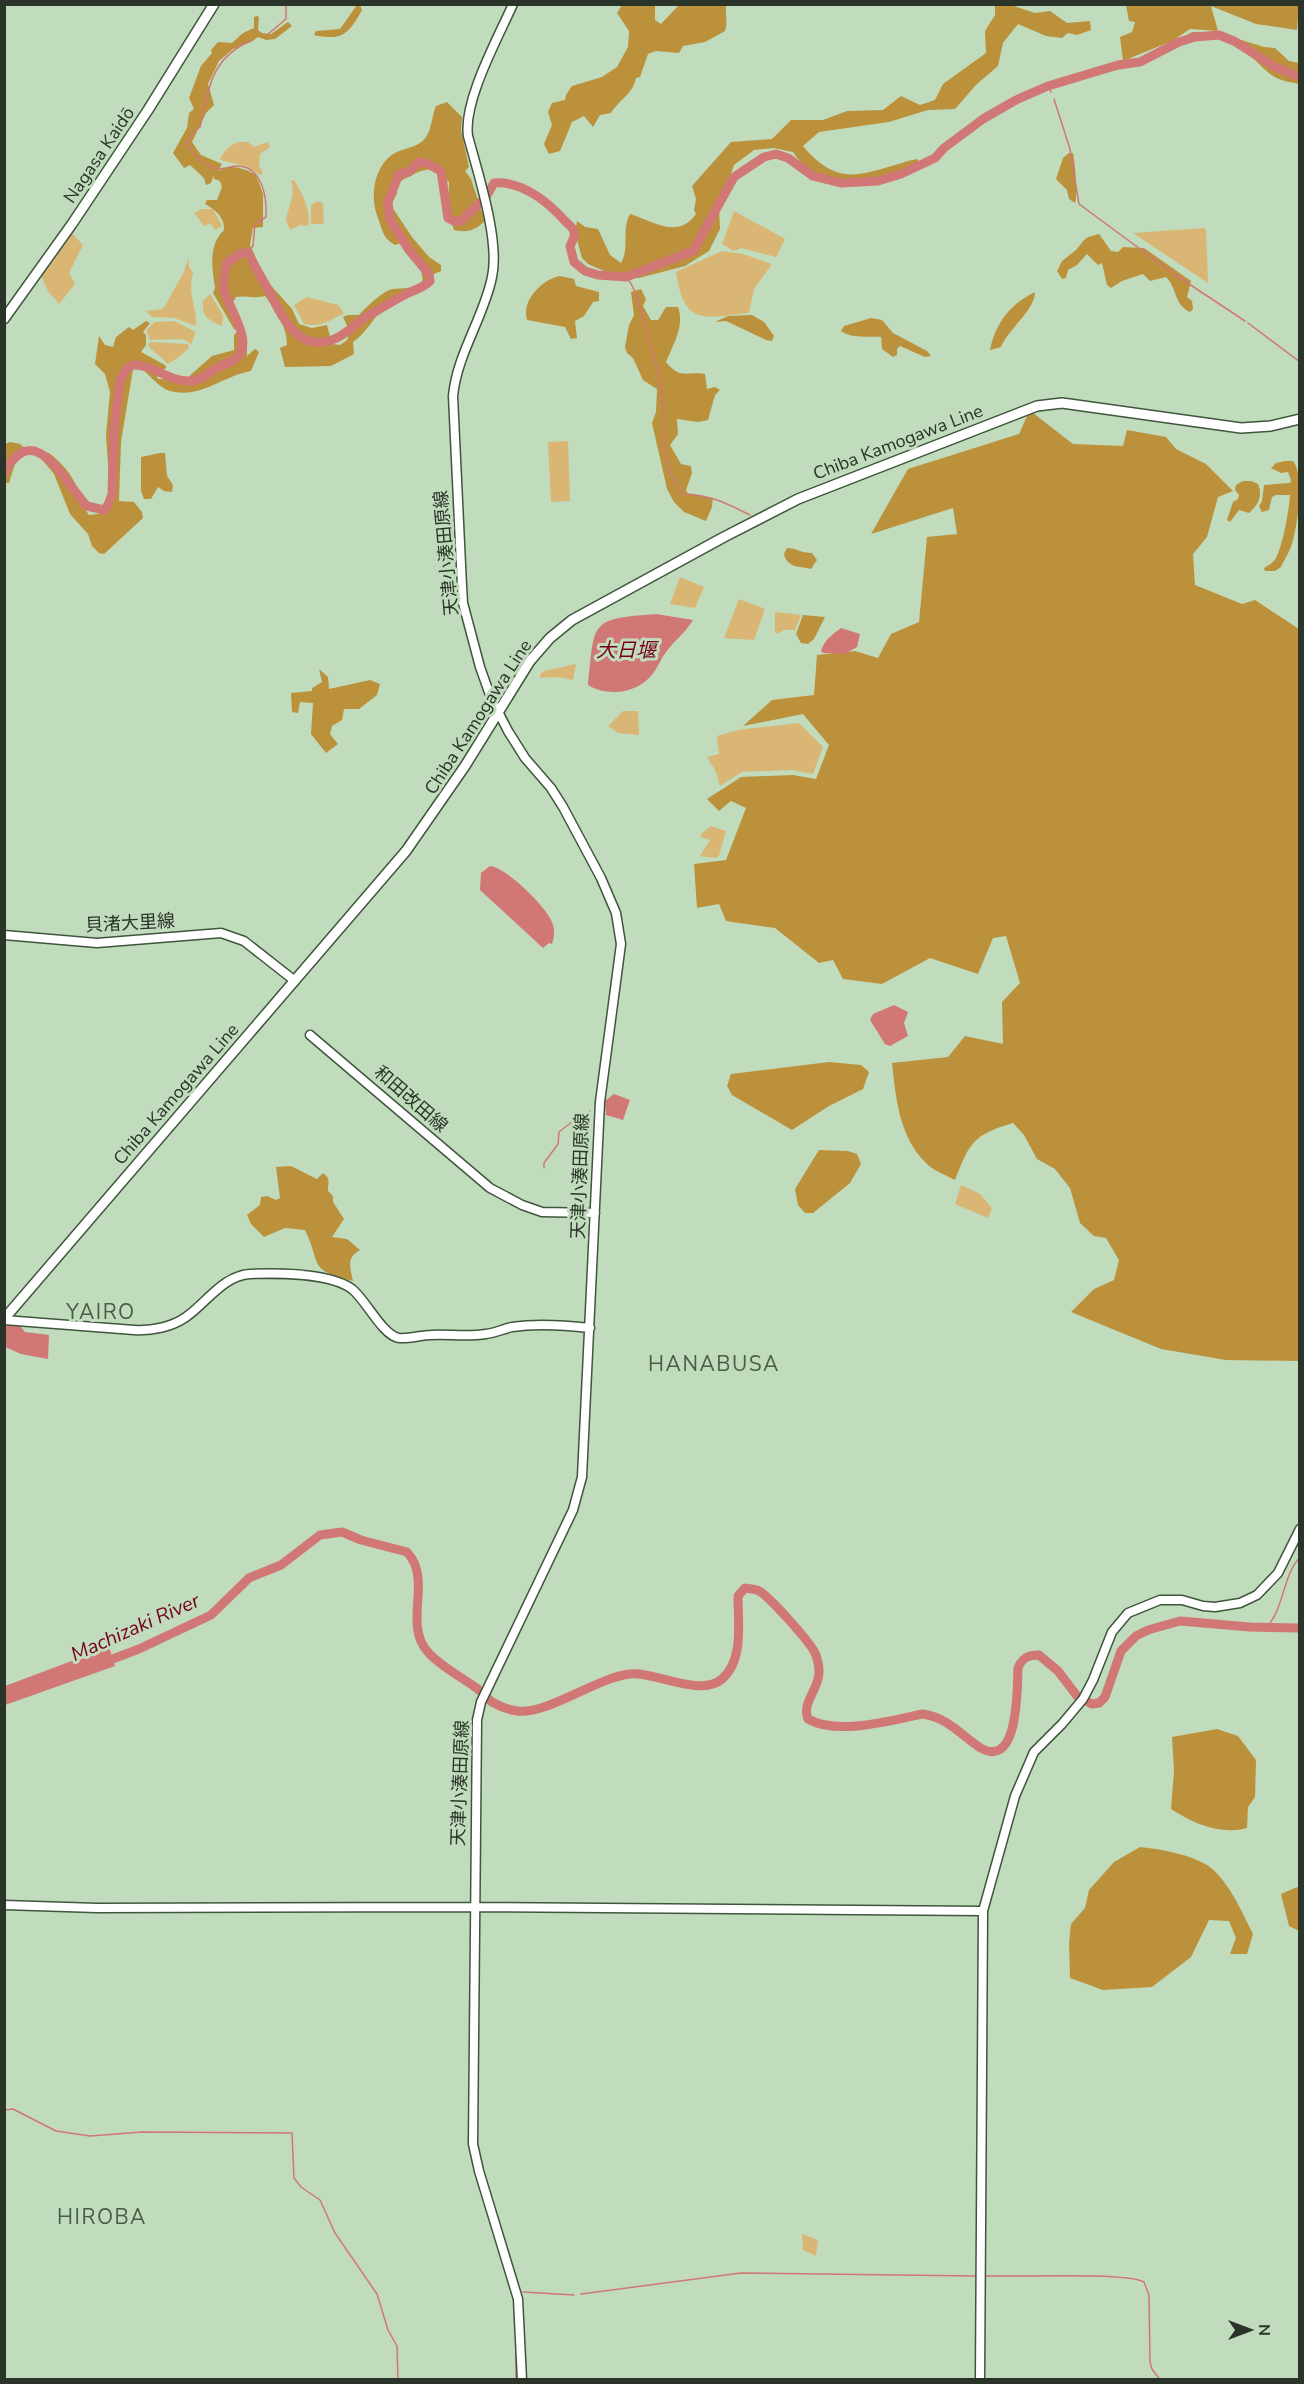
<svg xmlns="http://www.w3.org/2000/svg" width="1304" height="2384" font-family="'Nunito Sans','Noto Sans JP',sans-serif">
<rect width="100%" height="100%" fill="#c1dbbd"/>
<path fill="#dab675" d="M239,142H248L254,147L268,142L270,147L260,154L259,165L263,173L260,175L245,166L220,160C224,151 229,145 239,142Z
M294,180C301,192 312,211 308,226L300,225L290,230L286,220C288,207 296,195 291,181Z
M318,201L323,203L324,224H311V205Z
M202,209H213L222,226L215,230L210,223L204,226L194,213Z
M734,211L785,239L776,257L741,248L734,251L722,244Z
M1204,228L1206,230L1208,283L1133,233Z
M71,232L83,245L69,273L75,284L59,304L48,291L41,276Z
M722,251L743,254L772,264L754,289L749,313C703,318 684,326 676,272Z
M188,258L189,267L193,273C187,294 197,306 196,326L174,318L152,317L146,311L163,309L184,272Z
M210,294L223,315L222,326C208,319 202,318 203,301Z
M307,297L338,305L344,313C331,320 320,328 304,324L294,305Z
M174,321L196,332L191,344L183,339L150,340L146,330L155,322Z
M150,342L188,344L189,348L179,357L168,364L148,346Z
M568,441L570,501L551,502L548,442Z
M680,577L704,587L695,608L670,604Z
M739,599L765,609L754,640L724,638Z
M775,612L801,615L795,630H784L777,634L775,632Z
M576,664L573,680L558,677L540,678L541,673L544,671Z
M623,711H638L639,735L618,733L608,726Z
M799,723L823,747L813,774L792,770L742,772L720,786L716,772L707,757L719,754L717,736L737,730Z
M711,826L726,831L719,856L716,858L700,856L710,840L701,837V834Z
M961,1185L980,1194L992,1208L988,1218L955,1204Z
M802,2234L818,2240L816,2256L803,2250Z"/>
<path fill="#bc913c" d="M357,5H360L362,10C349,34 342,41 314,35L316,31L340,29Z
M622,5H655V20L661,24L679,5H726C725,14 728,22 725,31L705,42L683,46L679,53L656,51L648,54L640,77L636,78C633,94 618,101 611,113L600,115L593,127L584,116L572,122L560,151L549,154L544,144L552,125L548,112L552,103L565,100L566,95L572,86L602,77L617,67L628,47L629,31L617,13Z
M995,5H1011L1035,13L1050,11L1067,23L1090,21L1091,30L1077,35L1068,33L1062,38L1046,36L1018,24L1003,43L998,66L976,85L955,109L928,110L889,122L819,132L803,146C842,193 868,170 917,159L924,167C890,183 853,192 816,181C810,170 800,163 793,152L774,148L754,150L734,165L719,208L720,229L709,251L685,266L639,278H623L597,268L588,264L582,258L575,233L577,221L585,227L598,229L610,255L621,263C630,248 621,231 630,214C653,221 678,240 696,214L694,210L696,199L692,186L731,142L772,139L791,120H823L847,111L883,110L901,96L920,105L935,100L943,84L986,53L985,31L995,15Z
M1126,5H1299L1297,30L1256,24L1211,6L1218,31L1190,29L1172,41L1123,61L1120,37L1132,32L1135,22L1129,21Z
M257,16L259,17L258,30L262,33L271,34L288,22L292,26L275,39L266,40L258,37L251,42L233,49L219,61L208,84L214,105L206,113L192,142L201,155L222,164L218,171C230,163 245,168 256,175L263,194V227L253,228L250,245L266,280L292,309L299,324L312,328L327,325L332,344L340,345L347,340L350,332L343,317L348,315H359C365,308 384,290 393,289C404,288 412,289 422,284C425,265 410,257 401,243L395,245C383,239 382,229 378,218C369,197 374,163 397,152C406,148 421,146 426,137C432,128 432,115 436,106L447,102L462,117L461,130L469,167L465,171L471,179L485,221C475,230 468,233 454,230L448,213L449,182L432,169C417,170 410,177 396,183L397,194L390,204L412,237L429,257L441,265V271L434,274C426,301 400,294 382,310C372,320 365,334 353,342L354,354L331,366L285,367L280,348L287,345C287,327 276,310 265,296C254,299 246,295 236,297L233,302L239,318L238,329H234L213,293L215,288C212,267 208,246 224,230C225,218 216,210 205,204L207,200H217L222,187L220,181L214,179V175L211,183L206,185L204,178L190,165L184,168L173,153L187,128L189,113L194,109L189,98L201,66L212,53L211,50L218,42L232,43L243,33L254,28V17Z
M1193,32L1222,34L1264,47L1275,48L1289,61L1299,63V84C1290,82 1281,81 1273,76C1256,64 1245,45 1224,39C1211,36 1199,42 1188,34Z
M1069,153H1073C1075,162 1078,196 1075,203L1069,199L1067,190L1056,179L1063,158Z
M1099,234L1111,251L1118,252L1123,247L1144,248L1191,281L1187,297L1192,301L1193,309L1190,312C1173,304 1178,289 1166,277L1150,281L1143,274L1122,281L1111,288L1107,285L1102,263L1098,265L1087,254L1077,265L1068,270L1066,278L1062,279L1057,271L1062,261L1076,250L1084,240L1088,237Z
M560,276L574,279L576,286L599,292V301L593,302L584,316L575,321L577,338L571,339L565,327L527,320C521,301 542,279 560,276Z
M641,289L646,299L643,306L651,320H658L666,307H678C685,326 673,345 666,362C681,380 685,371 705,374L707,389L715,387L720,390L715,395L708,420L698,422L677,419L678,434L670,445L681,464L691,466L692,473L686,490L688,494L713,498L712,507L706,521L684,512L674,502L667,489L652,423L656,412L657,389L643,380L633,358L627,353L625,347L629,325L634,315L631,292Z
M1035,292C1035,310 1008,329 1001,347L990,350C995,324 1010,304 1035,292Z
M752,315L764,322L774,336L772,341L766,340L726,321L715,322L728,316Z
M871,318L882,320L893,333L927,351L931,356L925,357L900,346L897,349V355L893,357L882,349L881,337C868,336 853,339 841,331L844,326Z
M146,321L150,323L143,332L146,335V345L141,352L165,365L166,368L156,374L158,379H186L212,356L234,350V335L238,331L243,334L247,345V356L255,349L259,352L251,371C222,376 201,399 170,391C159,388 149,374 140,367L133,369L121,442L119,501L134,502L142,512L143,518L104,554L99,553L92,546L88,534L70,514L54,474L39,456L49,453C60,461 72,474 77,488C82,499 81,504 89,515L98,514L110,492L106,435L110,392L105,374L95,364L99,336L105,345L113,347L116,337L129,327L133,330Z
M1033,413L1073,444L1123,446L1127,430L1166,437L1176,449L1206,464L1233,491L1218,497L1207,537L1193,554L1195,585L1242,604L1255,600L1299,629V1361L1226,1360L1161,1349L1071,1312L1094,1289L1114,1280L1119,1260L1106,1238L1094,1236L1080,1223L1070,1188L1055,1169L1037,1159L1024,1135L1013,1123C973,1135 970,1142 955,1180C946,1175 934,1171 927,1164C899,1137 896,1099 892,1063L948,1057L965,1036L1003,1044L1002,1002L1020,983L1006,936L993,938L978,974L930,958L882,984L843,979L833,960L819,963L775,928L726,921L719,904L697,908L694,864L726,860L746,808L731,801L719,811L707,799L741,777L793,775L816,779L829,745L803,714L743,726L772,700L814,695L817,655L855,651L878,658L891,634L919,622L927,537L957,534L953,508L871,534L908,469L1019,434L1027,416Z
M10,442L20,444L26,449L15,464L9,483H5V444Z
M160,453H165L167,476L173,485L172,492L164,491L158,487L151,499H144L141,491V457Z
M1285,461H1293C1304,473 1298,523 1293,540C1291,550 1285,558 1281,567L1275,571H1265L1264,568C1269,565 1273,563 1276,558C1283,545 1289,510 1290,495H1276L1272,497L1269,510L1262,512L1259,506L1262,501L1264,485L1290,483L1291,480L1288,472L1281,473L1271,468L1276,463Z
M1243,481H1251L1258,484C1263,496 1258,505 1249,513L1239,510L1230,522L1227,520L1233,502L1238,499L1239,495L1235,490L1236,485Z
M787,548C796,548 801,553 812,553L817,560L811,569C799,566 787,568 784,554Z
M803,615L825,617L814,639L808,644L801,643L796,634Z
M319,669L328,677L329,689L370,680L380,684L377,695L359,709H344L342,720L332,726L330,734L338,744L326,753L311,734L313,703L300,702L298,713L292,712L291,693L312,691V688L322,682Z
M829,1062L861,1065L869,1072L863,1089L829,1106L792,1130L732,1095L727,1086L731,1074Z
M819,1150L848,1151L857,1154L861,1164L850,1183L813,1213H805L798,1205L795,1189Z
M291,1166L317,1179L323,1173C331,1179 328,1182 328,1191L333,1196V1202L344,1219L332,1237L347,1239L360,1250C346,1258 350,1267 353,1281C307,1270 322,1265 305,1230L285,1228L264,1237L251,1224L247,1215L260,1205L261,1197L267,1196L276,1200L280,1198L276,1167Z
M1217,1729L1238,1736L1256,1760L1255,1797L1248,1807L1247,1828C1220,1835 1194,1824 1171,1809L1174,1771L1172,1737Z
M1140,1847C1160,1849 1189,1854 1207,1865C1228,1879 1242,1912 1253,1934L1247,1954H1230L1236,1938L1229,1921L1209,1920L1191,1957L1152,1987L1103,1990L1070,1978L1069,1943L1071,1924L1085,1908L1089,1890L1114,1862Z
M1297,1887L1299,1889V1931L1289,1926L1281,1894Z"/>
<path fill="#d17776" d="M656,614L693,620C685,633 675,640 666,652C660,660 656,672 648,679C632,694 606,696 588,685C595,621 589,619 656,614Z
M841,628L860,634L857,647L845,654L823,653L821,651C825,639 832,635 841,628Z
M490,866C506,867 545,906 551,920C555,928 555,936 552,944L549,943L543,948L480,890L481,873Z
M894,1005L908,1012L904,1023L908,1036L890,1046L885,1044L870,1020L873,1014Z
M614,1094L630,1100L623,1120L606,1115L605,1101Z
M8,1324L20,1326L25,1332L49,1335L48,1359L21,1354L5,1347L4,1329Z
M109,1647L115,1666L5,1705V1686Z"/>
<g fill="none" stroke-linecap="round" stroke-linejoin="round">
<path stroke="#d17776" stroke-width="1.5" d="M267,35L286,19V4
M1048,86L1051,92
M1054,99L1070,149L1079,204L1174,274L1245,321
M248,253L253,246L255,224L266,217C267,197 262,166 237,166C230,166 221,171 214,168C202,163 192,154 187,142L194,132L200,127C210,88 209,59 252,40
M626,277C635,286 638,303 642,315C649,339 657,363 661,387C667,421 658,467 683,494C711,495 726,503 750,515
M1248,323L1300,362
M544,1168V1163L558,1144L559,1132L577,1118L590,1111
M1267,1627C1285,1606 1282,1577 1300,1557
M4,2110L13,2109L56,2131L90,2136L142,2132L292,2133L294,2178L301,2187L320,2200L335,2233L377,2294L388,2330L397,2346L398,2380
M984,2276C1012,2277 1126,2272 1144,2282L1149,2295L1150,2362L1152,2369L1160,2380
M523,2292L574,2295
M581,2294L741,2273L976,2276
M514,2309L515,2317
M516,2380V2346"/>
<path stroke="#d17776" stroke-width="9" d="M4,473C35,416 65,483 87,506L104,510L108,505L112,494L114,430L120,380L127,368L133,365C153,364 169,382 190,381C201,381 209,372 218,367C224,364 231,363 235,359C256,345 229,308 224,291C222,282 225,272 227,263L241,253H248C254,265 261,277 268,289C280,314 297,353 332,340C345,336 355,324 366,317C380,309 393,301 406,294C415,289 422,289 430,281L429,274L409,250L390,220L388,202L399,174L409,172L418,162L426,163L441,171L448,218L456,222L461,221L486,197L494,183C522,181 548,202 566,222C569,225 574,228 574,233C575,237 572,242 570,246L574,262L585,271L598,275L626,277L693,251L734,177L764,157L776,154L788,158L813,176L841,183L878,181L901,174L935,158L944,148L983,119L1016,100L1048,86L1118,65L1140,62L1179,42L1195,37L1219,35L1234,41L1275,67L1300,77
M102,1663L139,1649L211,1615L249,1578L281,1565L320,1535L342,1532L361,1540L407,1552C433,1580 403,1622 427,1651C437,1664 461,1677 475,1687C481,1691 486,1697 492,1702C499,1706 510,1710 517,1711C547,1715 594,1679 629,1674C656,1671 700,1698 722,1679C744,1660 738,1622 738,1596L745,1588C749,1589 755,1589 759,1591C769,1596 810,1642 815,1653C817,1658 819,1665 819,1671C820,1688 801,1703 808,1719C838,1736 891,1720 923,1714C948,1718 960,1734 979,1747C1019,1772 1017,1689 1018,1668C1022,1658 1028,1655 1039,1655L1058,1671L1077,1696L1092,1704L1099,1703L1105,1697L1121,1651L1136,1636L1148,1630L1180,1621L1250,1627L1300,1628"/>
<defs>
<path id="secondary" d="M513,4C498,38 463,101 468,136C478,174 500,240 492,277C484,317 457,354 453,396L462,586L463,603L480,667L491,698L508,731L525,758L551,788L563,807L601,878L616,913L621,944L600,1102L582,1477L573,1510L481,1702L477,1720L473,2144L479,2171L518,2299L522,2380
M4,935L97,943L221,933L244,941L295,981
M310,1035L490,1188L522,1205L542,1212L595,1213
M4,1320L134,1330C152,1331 172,1327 186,1317C206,1303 224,1275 250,1274C277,1273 330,1273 352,1289C366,1300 383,1336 399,1338C410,1339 421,1335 431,1335C449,1334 468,1337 486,1334C495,1333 503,1329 512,1327C538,1323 564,1325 590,1328
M4,1905L97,1908L474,1907L983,1911
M980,2380L983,1911L1015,1796L1034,1752L1062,1724L1083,1699L1093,1680L1112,1632L1128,1613L1160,1600H1182L1203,1606L1215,1607L1240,1603L1257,1595L1278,1573L1300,1529"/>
<path id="primary" d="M4,319L72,224L148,110L214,4
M4,1319L406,851L465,766L530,661L550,638L572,620L724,537L798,499L1037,406L1062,403L1241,428L1271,426L1300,419"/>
</defs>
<use href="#secondary" stroke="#3f563c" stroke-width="11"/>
<use href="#primary" stroke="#3f563c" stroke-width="12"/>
<use href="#secondary" stroke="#fff" stroke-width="8"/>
<use href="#primary" stroke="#fff" stroke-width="9"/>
</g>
<g text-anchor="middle" stroke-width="6" stroke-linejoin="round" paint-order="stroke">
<g font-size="18" fill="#2a3428" stroke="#c1dbbd">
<text transform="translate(99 155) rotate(-56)" y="6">Nagasa Kaidō</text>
<text transform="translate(898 442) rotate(-21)" y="6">Chiba Kamogawa Line</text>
<text transform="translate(446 553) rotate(-95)" y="6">天津小湊田原線</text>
<text transform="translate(478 717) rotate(-57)" y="6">Chiba Kamogawa Line</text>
<text transform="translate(130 923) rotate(-3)" y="6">貝渚大里線</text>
<text transform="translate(176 1094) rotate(-49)" y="6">Chiba Kamogawa Line</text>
<text transform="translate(411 1099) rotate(41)" y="6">和田改田線</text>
<text transform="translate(580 1176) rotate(-88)" y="6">天津小湊田原線</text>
<text transform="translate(460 1783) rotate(-88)" y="6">天津小湊田原線</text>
</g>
<g font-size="20" font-style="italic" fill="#760018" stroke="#c1dbbd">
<text x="626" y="657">大日堰</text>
<text transform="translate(135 1627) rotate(-24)" y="7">Machizaki River</text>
</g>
<g font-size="21" letter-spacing="1.5" fill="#475e43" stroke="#c1dbbd">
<text x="101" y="1319">YAIRO</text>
<text x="714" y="1371">HANABUSA</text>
<text x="102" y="2224">HIROBA</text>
</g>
</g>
<rect width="1304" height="2384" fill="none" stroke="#2a3428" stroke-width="12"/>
<g transform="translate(1250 2330) rotate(90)" stroke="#c1dbbd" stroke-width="4.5" paint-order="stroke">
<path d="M0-4.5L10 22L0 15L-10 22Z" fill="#2a3428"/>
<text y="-9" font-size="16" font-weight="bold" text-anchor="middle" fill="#2a3428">N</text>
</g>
</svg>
